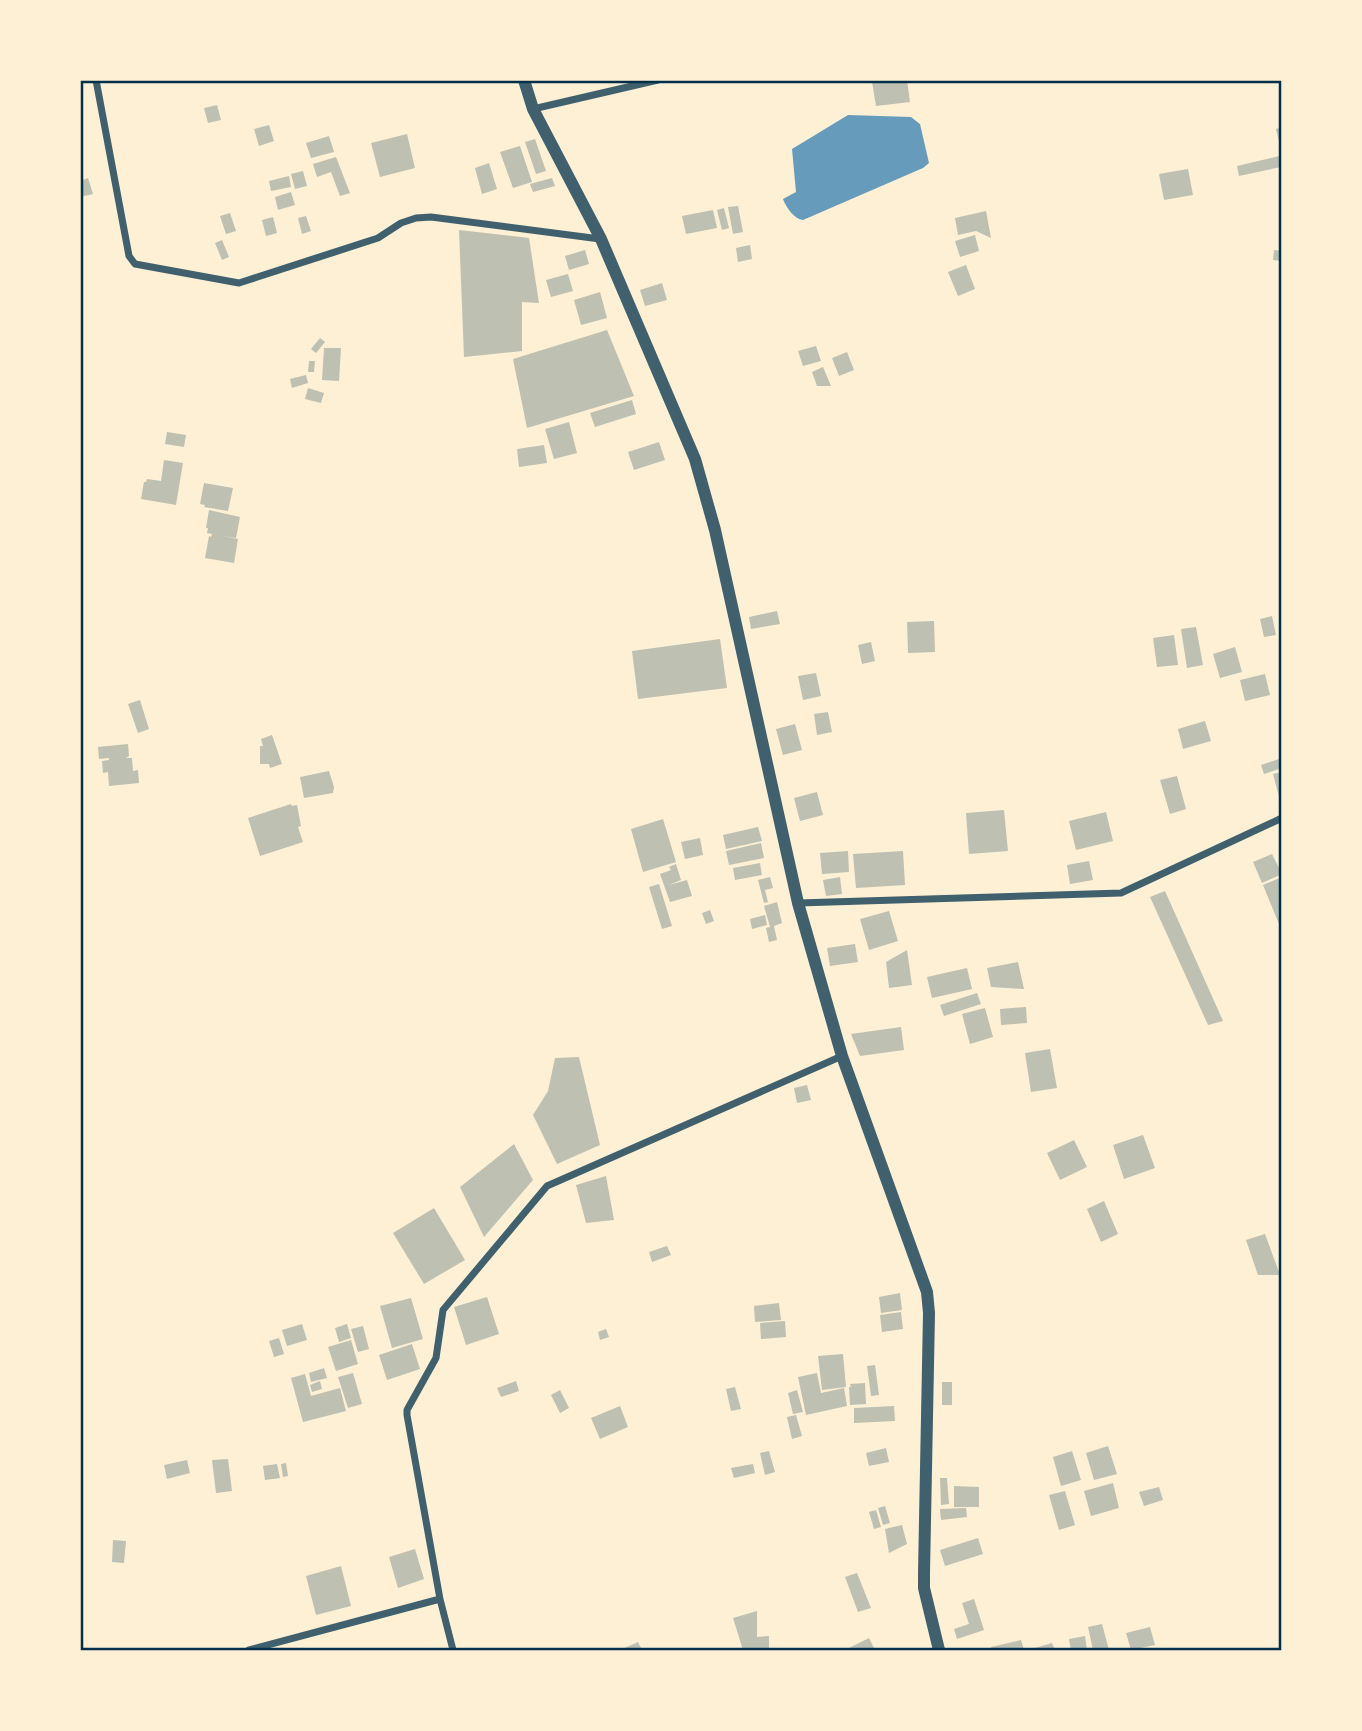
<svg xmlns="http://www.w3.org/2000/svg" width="1362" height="1731" font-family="'DejaVu Sans',sans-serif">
<rect width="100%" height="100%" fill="#fdf0d5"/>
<path fill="#669bbc" d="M848,115L911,117L920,124L929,163L923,168L803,220C794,219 786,207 783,199L796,192L792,149Z"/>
<path fill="#bec0b2" d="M883,80H907L910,102L876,106L872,82Z
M217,105L221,120L208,123L204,108Z
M269,125L274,141L259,146L254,129Z
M1282,127V141L1279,142L1276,129Z
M407,134L415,168L380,177L371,143Z
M329,136L334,152L311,158L306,143Z
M535,139L546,171L536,174L525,142Z
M520,146L532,182L513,188L500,152Z
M1279,156L1281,167L1239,176L1237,166Z
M336,157L350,193L340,196L331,172L317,177L313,164Z
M489,163L497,189L482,194L475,168Z
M1188,169L1193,195L1164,200L1159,174Z
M303,171L307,186L295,189L291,174Z
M289,176L291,187L271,191L269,181Z
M88,178L93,194L80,197V181Z
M552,178L555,186L533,192L530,184Z
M291,192L295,205L278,210L275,197Z
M738,206L743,232L733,234L728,207Z
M724,208L729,228L722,230L717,210Z
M713,210L717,228L686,234L682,216Z
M986,211L991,238L976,231L958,235L955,218Z
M230,213L236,231L226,234L220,216Z
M306,216L311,231L302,234L298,218Z
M273,217L277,233L266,236L262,220Z
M459,230L529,238L539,303L522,302V351L464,357Z
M975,235L979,251L960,257L955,241Z
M222,240L229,257L222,260L215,243Z
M750,245L752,259L738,262L736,248Z
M585,250L589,264L569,270L565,256Z
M1274,250L1282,251V261L1273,260Z
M966,265L975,289L958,296L948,272Z
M568,274L573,291L551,297L546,280Z
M662,283L667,300L645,306L640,290Z
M600,292L607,318L581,325L574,300Z
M607,330L634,396L527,428L513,359Z
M320,338L325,342L316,353L311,349Z
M816,346L821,361L803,366L798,351Z
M324,348H341L339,381L322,380Z
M847,352L854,370L839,376L832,358Z
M309,361H315L314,372H308Z
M823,367L831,386H817L812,372Z
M306,375L308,383L292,388L290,379Z
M308,388L324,393L321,403L305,399Z
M632,400L636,414L595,427L590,413Z
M569,422L577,453L554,459L545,429Z
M167,432L186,435L184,447L165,444Z
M659,442L665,460L634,470L628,452Z
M544,445L547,463L519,467L517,449Z
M164,460L183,463L176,505L141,499L144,482H146L147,479L161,481Z
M204,483L233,488L228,511L204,507L205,505L200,504Z
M209,510L240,517L236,538L223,536L238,539L234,563L205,558L209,536L211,537L212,534L207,533L208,528H206Z
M777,611L780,624L751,629L749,617Z
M1272,616L1276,635L1264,637L1260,619Z
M934,621L935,652L908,653L907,622Z
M1196,627L1203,665L1187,668L1181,629Z
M1174,635L1178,665L1157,667L1153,638Z
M720,639L727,688L638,699L632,651Z
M871,642L875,661L862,664L858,645Z
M1235,647L1242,672L1220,678L1213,654Z
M816,673L821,696L803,700L798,676Z
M1265,674L1270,695L1245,701L1240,680Z
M140,700L149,729L138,733L128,704Z
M828,712L832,732L817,735L814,714Z
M1205,721L1211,741L1183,749L1178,729Z
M795,724L802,750L783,755L776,729Z
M272,735L282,764L270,768L269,764H260V746H263L261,739Z
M128,744L129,756L126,758H132L133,771L138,770L139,783L109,786L108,772L103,773L102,761L109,760V758L99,759L98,747Z
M1279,759L1282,768L1264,774L1261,765Z
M329,771L334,787L333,793L304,798L300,777Z
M1282,772V804H1281L1273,774Z
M1177,776L1186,809L1170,814L1160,780Z
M817,792L823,815L800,821L794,798Z
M291,804L292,806L297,805L301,826L298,827L303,842L260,856L248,818Z
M1004,810L1008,851L969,854L966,813Z
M1106,812L1113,841L1076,850L1069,821Z
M663,819L676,862L643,872L631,829Z
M758,827L762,841L726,849L723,835Z
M700,838L703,855L685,859L681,842Z
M761,843L764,858L729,865L726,851Z
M848,851L849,872L822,874L820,853Z
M903,851L905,885L856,888L853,854Z
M1272,854L1282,874L1262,883L1253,862Z
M1089,861L1093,880L1070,884L1067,865Z
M760,863L762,875L735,880L733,868Z
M676,864L681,880L669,885L687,880L692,896L670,902L660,874L671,870L669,867Z
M770,877L773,888L765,890L768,902L764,903L758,880Z
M840,877L842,894L826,896L823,880Z
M1282,877V929H1281L1263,885Z
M659,884L672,926L662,929L649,887Z
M1165,891L1223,1021L1208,1025L1150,897Z
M777,902L782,923L774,926L777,940L769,942L766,928L770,927L764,906Z
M710,910L714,921L706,924L702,913Z
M889,911L898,941L869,950L860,919Z
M765,915L767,925L752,929L750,919Z
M855,944L858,962L830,966L827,948Z
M907,950L912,985L889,988L886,962Z
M1018,962L1024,989L991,987L987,968Z
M967,968L972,989L932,998L927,977Z
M977,993L981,1004L944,1016L940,1005Z
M1026,1007L1027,1023L1001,1025L1000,1009Z
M985,1008L993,1037L970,1044L962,1014Z
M901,1027L904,1050L860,1056L851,1034Z
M1050,1049L1057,1088L1031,1092L1025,1053Z
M579,1057L600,1145L557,1164L533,1115L548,1091L555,1058Z
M807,1085L811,1100L797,1103L794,1088Z
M1143,1135L1155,1168L1124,1179L1113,1145Z
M1074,1140L1087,1167L1060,1180L1047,1153Z
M514,1144L533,1180L484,1237L460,1187Z
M606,1176L614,1220L586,1223L576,1185Z
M1104,1201L1118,1234L1101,1242L1087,1209Z
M434,1208L465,1260L424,1284L393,1233Z
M1265,1234L1280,1275H1258L1246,1240Z
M667,1246L671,1255L652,1262L649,1252Z
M900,1293L902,1310L881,1313L879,1297Z
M487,1297L499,1334L466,1345L454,1307Z
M411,1298L423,1339L392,1348L380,1306Z
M779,1303L781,1320L755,1322L754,1306Z
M901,1312L903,1329L882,1332L880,1315Z
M785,1321L786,1337L761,1339L760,1323Z
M302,1324L307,1340L287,1346L282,1330Z
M347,1324L351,1338L339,1342L335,1328Z
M363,1326L369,1349L358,1352L351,1329Z
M606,1329L609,1337L600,1340L598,1332Z
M279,1338L284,1354L274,1357L269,1341Z
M351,1340L358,1364L336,1371L328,1347Z
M412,1344L420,1369L387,1380L379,1355Z
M843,1354L846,1387L822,1390L818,1356Z
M875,1365L879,1395L871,1396L867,1366Z
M324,1368L327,1378L311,1382L309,1373Z
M353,1373L362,1404L348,1408L338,1377Z
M817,1373L821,1393L844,1388L847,1406L806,1415L798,1377Z
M305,1374L311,1396L340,1388L346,1411L303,1422L291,1378Z
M320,1381L322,1389L312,1392L310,1385Z
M516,1381L519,1391L501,1397L497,1388Z
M942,1382H952V1405H942Z
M865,1383L866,1404L850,1405L849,1387H851L850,1384Z
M735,1387L741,1409L731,1411L726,1389Z
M560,1390L569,1408L560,1413L551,1395Z
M797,1390L803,1412L793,1414L788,1393Z
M620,1406L628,1427L600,1439L591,1418Z
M894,1406L895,1421L854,1423V1408Z
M796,1415L802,1436L792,1439L787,1417Z
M1108,1446L1117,1474L1094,1480L1086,1453Z
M886,1448L889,1462L869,1466L866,1453Z
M769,1451L775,1472L765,1475L760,1453Z
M1072,1451L1081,1480L1061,1486L1053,1457Z
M228,1459L232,1491L216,1493L212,1460Z
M187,1460L190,1473L167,1479L164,1465Z
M286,1463L288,1476L283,1477L281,1464Z
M277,1464L280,1478L265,1480L263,1466Z
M753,1464L755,1473L734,1478L731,1468Z
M940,1478H947L949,1504L941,1505Z
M1113,1483L1119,1508L1091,1516L1084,1491Z
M954,1486L979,1487V1507H954Z
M1159,1487L1163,1500L1144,1506L1139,1492Z
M1065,1491L1075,1525L1059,1530L1049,1495Z
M885,1506L890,1523L883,1525L878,1508Z
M966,1508L967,1517L941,1520L940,1509Z
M876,1510L881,1527L874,1529L869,1512Z
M902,1525L907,1544L889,1553L885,1529Z
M978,1538L983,1554L945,1566L940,1550Z
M113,1540L126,1541L124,1563L112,1562Z
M415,1549L424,1579L398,1588L389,1557Z
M341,1566L351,1606L316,1615L306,1576Z
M857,1573L871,1608L858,1612L845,1577Z
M974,1599L984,1630L957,1639L954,1629L969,1624L962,1603Z
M757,1611V1637L769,1636V1650H743L733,1618Z
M1102,1624L1109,1650H1093L1088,1627Z
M1150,1627L1155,1645L1131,1650L1126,1633Z
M1085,1636L1087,1650H1071L1069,1639Z
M869,1638L875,1650H845Z
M1021,1640L1024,1650H992L991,1647Z
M638,1642L642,1650H620Z
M1052,1643L1055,1650H1028Z"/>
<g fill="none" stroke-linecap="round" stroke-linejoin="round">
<path stroke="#3f606c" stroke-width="7" d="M96,80L129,256L135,264L239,283L378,238L401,223L416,218L431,217L600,239
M533,109L658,80
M798,903L1121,893L1282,818
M249,1650L440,1599
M453,1650L440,1599L407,1415V1410L436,1358L443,1310L547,1186L842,1056"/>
<path stroke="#3f606c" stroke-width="12" d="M524,80L533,109L601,239L695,459L715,530L798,903L842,1056L927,1292L929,1313L924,1573V1588L939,1650"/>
</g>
<rect width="1362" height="1731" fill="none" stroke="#fdf0d5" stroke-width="164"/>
<rect x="82" y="82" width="1198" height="1567" fill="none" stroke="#003049" stroke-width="2.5"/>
</svg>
